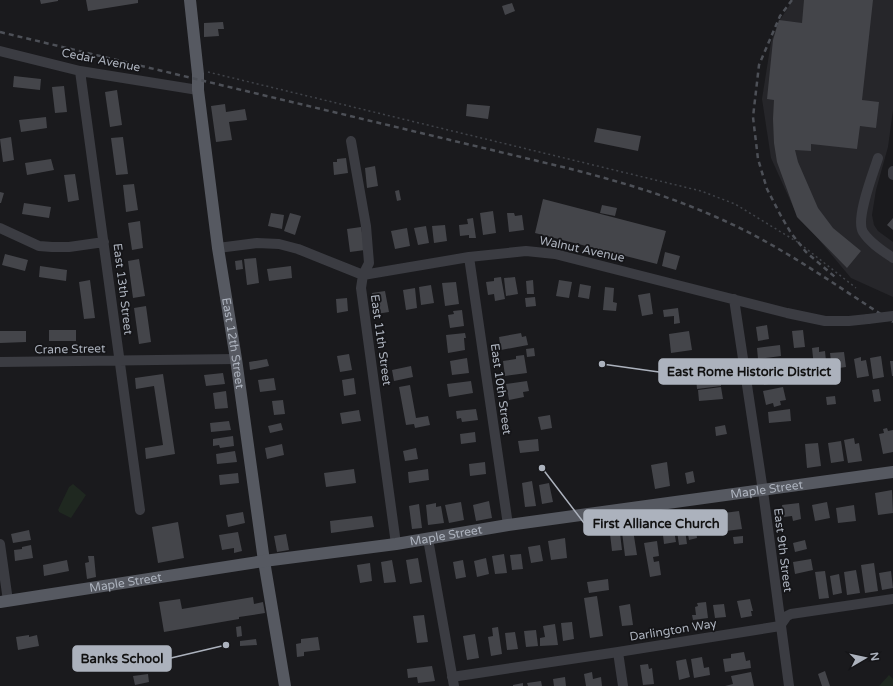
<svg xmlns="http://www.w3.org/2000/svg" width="893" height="686" font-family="'Varela Round',sans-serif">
<rect width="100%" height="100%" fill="#1a1a1d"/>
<path fill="#26262a" d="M793,0H893V110L888,147L876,190L872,215L874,225L878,231L893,242V297L851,278L795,211L771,158L762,99L771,42L778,23Z"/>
<path fill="#1f2820" d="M73,484L86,495L71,518L59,512V511L58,510L69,487Z
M889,675L893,679V686H879Z"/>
<path fill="#44454a" d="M40,0H58V1L41,4Z
M86,0H138V3L88,11Z
M804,0H873L862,100L879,102L876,128L860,126L857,149L811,144V151L795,150L798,162L818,208L833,228L861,251L847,268L797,217L777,162L774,143L773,119L774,100L767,99L773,40L779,20L802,23Z
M512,3L515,11L505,15L502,6Z
M223,22L224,29H218L219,36L204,37V23Z
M14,76L41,79L40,90L13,87Z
M64,86L67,112L55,113L52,87Z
M117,90L122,125L110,127L105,92Z
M225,104L226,112L245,109L247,120L229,122L232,140L216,142L211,106Z
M467,104L490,106L488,119L466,116Z
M46,117L47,128L21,132L19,120Z
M597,128L641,136L638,151L594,142Z
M11,137L14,160L3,162L0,139Z
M123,137L128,174L116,175L111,138Z
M346,158L348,173L334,175L333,162H337V159Z
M51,159L54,170L27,175L25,163Z
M375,166L378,186L367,188L365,168Z
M75,174L79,200L68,202L64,175Z
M134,184L138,210L126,212L123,185Z
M399,190L401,200L397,201L395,191Z
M0,192L4,193L1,203H0Z
M543,199L666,231L657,264L535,233Z
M24,203L51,207L49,218L22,214Z
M602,205L617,208L615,216L600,213Z
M493,211L496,233L483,235L480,213Z
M271,213L284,215L282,229L268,226Z
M290,213L301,216L295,235L284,231Z
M507,213H514L515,216L522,215L524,230L509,232Z
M473,218L476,238H469V235L460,236L459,225L468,224L467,219Z
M893,218V230L887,225Z
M140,221L143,248L132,250L128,223Z
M445,225L447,241L434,243L432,226Z
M426,226L429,243L418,245L414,228Z
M361,227L365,250L350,252L347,229Z
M407,228L410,246L395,249L391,231Z
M665,252L680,256L676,270L662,266Z
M5,254L28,260L25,271L2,265Z
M256,258L259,283L247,285L244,259Z
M139,259L145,296L133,298L128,261Z
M242,260L243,269L236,270L235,261Z
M40,266L67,270L66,281L39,277Z
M291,266L292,278L269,281L267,269Z
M501,277L505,299L495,301L494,294L488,295L486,282L494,281V278Z
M515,277L518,294L506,296L504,278Z
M90,280L95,318L84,319L79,282Z
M533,280L534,294H527L526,281Z
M559,280L572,282L569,298L556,296Z
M456,282L459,304L445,306L442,283Z
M580,284L591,286L589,299L578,297Z
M431,285L434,303L421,305L419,287Z
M605,287L614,288L613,302L617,303L616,311L603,310Z
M415,288L417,308L406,310L403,290Z
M385,291L389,312L376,314L372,293Z
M650,293L653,314L642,316L638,295Z
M535,297L536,306L526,307L525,298Z
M347,298L348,311L337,313L336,299Z
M146,306L151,342L139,344L134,308Z
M678,308L680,323L674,324V316L664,317L663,310Z
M462,310L464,326L450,328L448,315L454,314L453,311Z
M767,325L769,339L758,341L756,327Z
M49,330H76V341H49Z
M803,330L805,347L794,348L792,331Z
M0,331H26V342L0,343Z
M689,331L692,350L671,353L669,334Z
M465,333L466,338H464L465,350L448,353L446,335Z
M521,333L522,337L526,336L528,345L501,350L499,337Z
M780,345L781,356L758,359L757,348Z
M819,347V352L825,351L826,361L823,362V366L814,367L812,348Z
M534,348L535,356L527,357L526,349Z
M844,352L846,367L832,369L830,353Z
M349,354L352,370L340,372L337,356Z
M524,355L527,373L505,376L503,361L516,359V356Z
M881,356L884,377L873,379L870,358Z
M861,357V361L866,360L869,376L857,378L854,359Z
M467,358L469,373L452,375L450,361Z
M267,359L269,366L250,370L249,362Z
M890,361H893V376H892Z
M411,366L413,377L394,381L392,370Z
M775,366L778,382L764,385L761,368Z
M223,373L225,384L206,386L204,375Z
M163,374L175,454L146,459L145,448L163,445L154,386L136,389L135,378Z
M720,374L721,386L697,389L696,377Z
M274,378L276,390L260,392L258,380Z
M354,378L356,394L344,396L342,380Z
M471,381L473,393L449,397L447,384Z
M527,381L529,391L523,392L524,397L509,400L506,384Z
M410,385L416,418L428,416L430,425L415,428L414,424L406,425L399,387Z
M721,387L723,399L699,401L698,390Z
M783,387L786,400L780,401L781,405L774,407L773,403L766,405L763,391Z
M879,389L881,401L874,402L872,390Z
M226,391L228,408L215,409L213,393Z
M835,396L836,404L827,405L826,397Z
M283,400L285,414L274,415L272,401Z
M476,409L478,420L462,422L461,418L457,419L456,411Z
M790,409L791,421L769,423L768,412Z
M359,410L361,421L342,424L340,413Z
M550,415L552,428L541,430L538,417Z
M229,421L231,430L211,432L210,423Z
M281,423L283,430L270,433L268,426Z
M725,425L727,434L716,436L715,427Z
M887,428L888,431L893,430V452L883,454L879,434L884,433L883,429Z
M475,432L476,442L461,444L460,434Z
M233,436L234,446L220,448L219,445L213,446V439Z
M854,438L855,444L859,443L862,461L848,463L844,440Z
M538,439L539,451L520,453L518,441Z
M841,441L844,461L831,463L828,443Z
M818,443L821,466L807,468L805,444Z
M282,444L284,455L267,459L265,448Z
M416,448L418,459L405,461L403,451Z
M235,451L237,462L217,464L216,454Z
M485,462L486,474L470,476L469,464Z
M667,462L670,486L655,489L651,465Z
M354,469L356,483L326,487L324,473Z
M428,469L429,480L409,483L408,472Z
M693,471L695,482L687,484L685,473Z
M238,473L239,483L220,485L219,475Z
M532,481L536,506L525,507L522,483Z
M549,483L553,502L542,504L539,485Z
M892,490L893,513L878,515L875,493Z
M489,501L492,518L476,521L473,505Z
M461,502L464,520L449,523L445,505Z
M827,502L830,518L815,521L812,505Z
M436,503V507L441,506L444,523L428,525L426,505Z
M799,503L801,519L793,521L792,516L784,517L782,505Z
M419,504L422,528L412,529L409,506Z
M854,505L856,521L838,523L836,508Z
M739,511L742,529L726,531L724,513Z
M243,512L245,523L228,527L226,515Z
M372,516L374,527L331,533L330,521Z
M178,522L184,558L158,563L152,527Z
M695,522L697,538L689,540L686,523Z
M684,523L687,544L679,545L676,524Z
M673,525L676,542L664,544L662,526Z
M29,530L31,540L13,543L11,534Z
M633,530L637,555L625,556L622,532Z
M238,532L242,551L234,553V548L222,550L219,535Z
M620,533L622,550L612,551L610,534Z
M286,534L289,550L277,552L274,536Z
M743,536V543L734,544L733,537Z
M565,538L567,558L551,560L548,541Z
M805,540L807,549L795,552L793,543Z
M657,541L659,556L653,557L654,562L659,561L661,575L650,577L644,543Z
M31,545L33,558L15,561L14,550L22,549V547Z
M540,545L543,561L531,563L528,547Z
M504,554L507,573L495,574L492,556Z
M521,554L523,569L512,570L510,555Z
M88,556H94L96,577L87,579L85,563L89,562Z
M418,558L422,582L410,584L406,560Z
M486,558L489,574L477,577L474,561Z
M811,559L813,570L795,574L793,562Z
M67,560L69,571L44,576L43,565Z
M392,560L396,582L384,583L381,562Z
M463,560L466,577L456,579L453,562Z
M370,563L372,581L360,583L357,565Z
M874,563L878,591L865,593L861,565Z
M856,570L860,593L847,595L844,572Z
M825,571L829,598L819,599L815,572Z
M891,571L893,588L882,590L879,573Z
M839,574L842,593L833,595L830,576Z
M608,579L609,590L589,593L587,582Z
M597,596L603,636L590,638L584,598Z
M253,597L254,604L263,602L265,613L239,617V619L164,632L159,602L180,599L182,609Z
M750,599L753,611H751L752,616L741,618L737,601Z
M706,602L708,618L693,620L692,615H696L695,607L698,606L697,603Z
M630,604L633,625L622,626L619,606Z
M724,604L726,617L715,618L713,605Z
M424,615L428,642L417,643L413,616Z
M572,622L574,639L563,641L561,623Z
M555,624L558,645L540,646V638L545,637L543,626Z
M241,626L242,636L237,637L236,627Z
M498,627L502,654L491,656L488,637L493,636L492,628Z
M536,630L538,646L526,647L524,631Z
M515,632L518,649L507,650L505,633Z
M475,634L479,658L467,660L463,636Z
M29,635V637L37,635L39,646L18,650L16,637Z
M318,637L320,650L304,652V656L297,657L296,644L301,643V639Z
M256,639L257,645L240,646V641Z
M744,652L746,661L750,660L751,668L725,672L723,659L731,658V654Z
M702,657L704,668L709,667L710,675L694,678L691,659Z
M686,659L690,677L679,680L676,661Z
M648,664L649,669L652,668L654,684L643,685L640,665Z
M432,666L435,681L418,683L417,677L408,678L407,669Z
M825,671L830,686H822L818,674Z
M592,672L593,679L601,677L602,686H586L584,674Z
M751,672L754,686H725L733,684L731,676Z
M148,674L149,682L135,685L133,676Z
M565,677L566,686H554L553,679Z
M541,681L542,686H528L527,683Z
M523,683V686H513V685Z"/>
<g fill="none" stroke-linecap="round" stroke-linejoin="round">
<path stroke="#404349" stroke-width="1.5" stroke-dasharray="2 3" stroke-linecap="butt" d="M208,72L701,191L735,204L799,243L856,288"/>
<path stroke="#3b3c42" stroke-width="10" d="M0,51L80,71L198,90
M80,71L140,510
M351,141L366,226L369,263L363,275L361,288L396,544
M878,158C873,174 855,219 863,232C870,243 883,251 893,258
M893,171V175
M0,228L39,246L52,247H69L104,242
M218,248L257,243L279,244L298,249L363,275L469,257L526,251L555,254L787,313L825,321H849L868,319
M469,257L508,525
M734,299L763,491L789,686
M0,362L236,359
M428,539L454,686
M0,544L8,601
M618,652L623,686
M452,677L618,652L780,626L787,616L791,614L893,599"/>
<g stroke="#565961" stroke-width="12">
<path id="s1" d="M190,0L198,74V90L218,248L236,359L264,561L285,686"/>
<path id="s2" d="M0,602L264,561L396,544L508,525L893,472"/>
</g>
<path stroke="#4d5057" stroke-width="2.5" stroke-dasharray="5 4" stroke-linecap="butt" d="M792,0L780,16L759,65L753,117L758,159L767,189L781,216L791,233L806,252L835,277
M0,32L571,169C621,182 669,196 716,217C779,244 835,285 893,322"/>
<path stroke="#3b3c42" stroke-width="10" d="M868,319L893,316"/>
</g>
<g text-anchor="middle" stroke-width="3.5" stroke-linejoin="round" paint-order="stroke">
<g font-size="12" fill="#acb2bd" stroke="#151518">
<text transform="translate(101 60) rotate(11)" y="4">Cedar Avenue</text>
<text transform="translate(582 249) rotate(12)" y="4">Walnut Avenue</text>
<text transform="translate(123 289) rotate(83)" y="4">East 13th Street</text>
<text transform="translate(381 340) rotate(82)" y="4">East 11th Street</text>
<text dy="4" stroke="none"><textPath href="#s1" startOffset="346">East 12th Street</textPath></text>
<text transform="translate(70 349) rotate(-1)" y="4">Crane Street</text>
<text transform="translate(501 389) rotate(82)" y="4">East 10th Street</text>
<text dy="4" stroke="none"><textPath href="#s2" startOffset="775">Maple Street</textPath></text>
<text dy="4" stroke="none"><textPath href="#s2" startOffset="451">Maple Street</textPath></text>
<text transform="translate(783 550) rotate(83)" y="4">East 9th Street</text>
<text dy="4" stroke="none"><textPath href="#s2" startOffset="127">Maple Street</textPath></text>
<text transform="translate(673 630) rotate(-9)" y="4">Darlington Way</text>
</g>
</g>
<path fill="none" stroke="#acb2bd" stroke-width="1.5" d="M602 364L659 372M542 468L584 523M226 645L171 658"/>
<g fill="#acb2bd" stroke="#151518" stroke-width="1.5">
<circle cx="602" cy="364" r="4"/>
<circle cx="542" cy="468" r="4"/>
<circle cx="226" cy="645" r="4"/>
</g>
<g fill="#acb2bd" stroke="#acb2bd" stroke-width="1.5">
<rect x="659" y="359" width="181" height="25" rx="4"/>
<rect x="584" y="510" width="143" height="25" rx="4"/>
<rect x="73" y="646" width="98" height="25" rx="4"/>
</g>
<g font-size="13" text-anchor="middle" font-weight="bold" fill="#111">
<text x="749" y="376">East Rome Historic District</text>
<text x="656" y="528">First Alliance Church</text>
<text x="122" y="663">Banks School</text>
</g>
<g transform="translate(865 658) rotate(81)" stroke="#151518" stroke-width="3" paint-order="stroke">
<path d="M0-3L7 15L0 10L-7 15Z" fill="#acb2bd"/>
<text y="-6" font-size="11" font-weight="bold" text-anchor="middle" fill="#acb2bd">N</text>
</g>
</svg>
